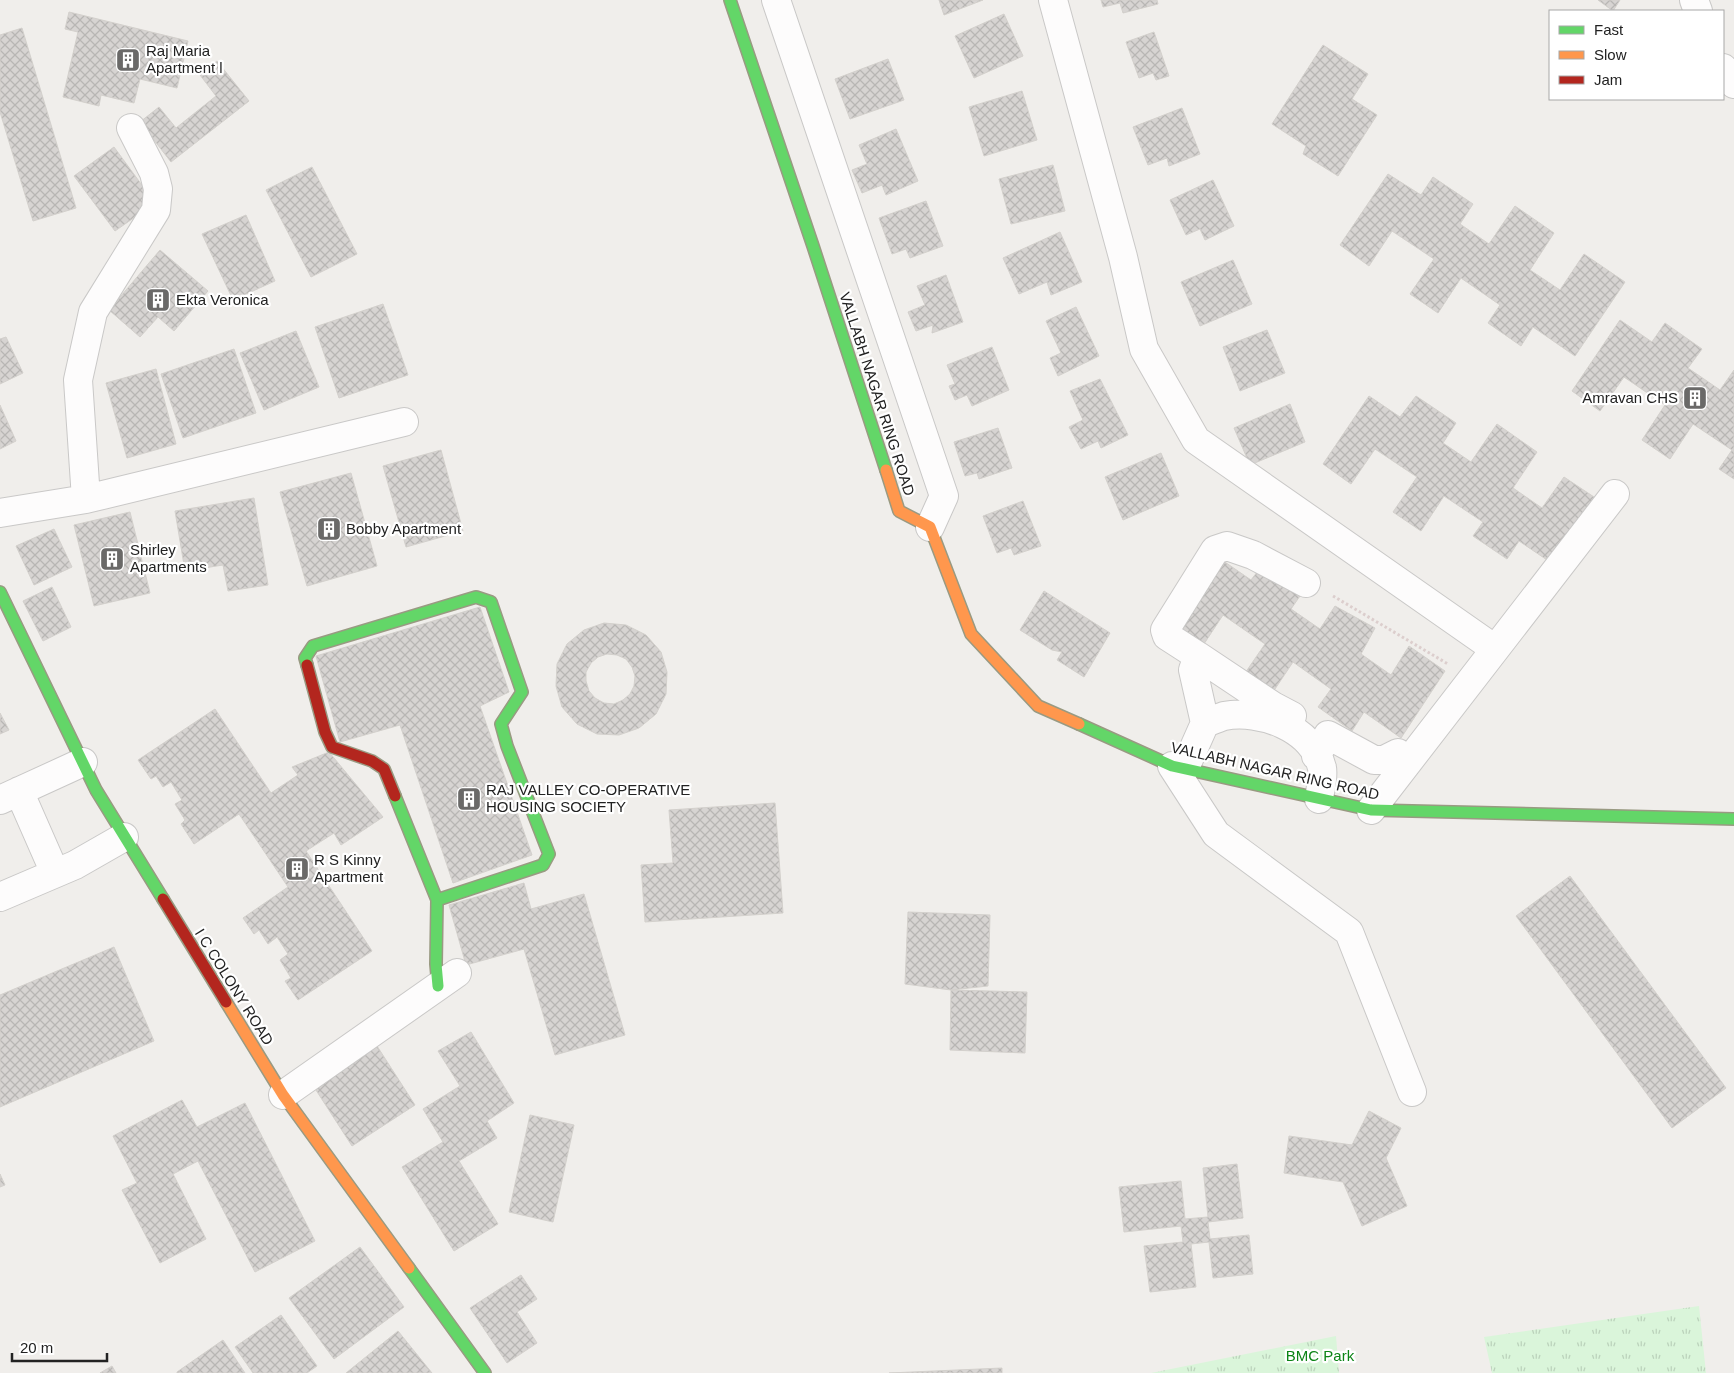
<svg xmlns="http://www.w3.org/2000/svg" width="1734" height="1373" font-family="Helvetica,sans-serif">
<defs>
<pattern id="park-tufts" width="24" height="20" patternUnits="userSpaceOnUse" patternTransform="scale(1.25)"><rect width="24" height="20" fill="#daf5da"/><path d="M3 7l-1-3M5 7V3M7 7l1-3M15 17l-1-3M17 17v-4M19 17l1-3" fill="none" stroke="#bbd2bb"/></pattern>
<pattern id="building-cross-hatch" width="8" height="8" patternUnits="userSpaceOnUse" patternTransform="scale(1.25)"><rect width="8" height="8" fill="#d7d4d2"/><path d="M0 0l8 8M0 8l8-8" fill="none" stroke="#b8b6b4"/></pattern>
</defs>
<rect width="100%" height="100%" fill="#f0eeeb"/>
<path fill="url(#park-tufts)" d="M1699,1306L1706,1373H1492L1484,1337Z
M1336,1336L1339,1373H1151Z"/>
<path fill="url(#building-cross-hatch)" stroke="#d3d0cc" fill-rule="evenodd" d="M939,0H983L944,15Z
M1101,0H1157L1158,4L1123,13L1120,3L1103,7Z
M1598,0H1620L1613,11Z
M69,12L188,41L177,88L140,79L134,103L101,95L99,106L63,97L78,32L65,29Z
M1004,14L1023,56L974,78L955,36Z
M22,28L76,208L33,221L0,112V35Z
M1154,32L1169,76L1156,80L1153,73L1139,78L1126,42Z
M1323,45L1368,74L1352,99L1377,115L1338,176L1303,154L1306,146L1272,124Z
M888,59L904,100L850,119L835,79Z
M217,61L249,101L171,162L140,122L159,107L176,128L216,96L200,75Z
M1022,91L1037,140L984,156L969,107Z
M1182,108L1200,154L1169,166L1167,158L1148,165L1133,127Z
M896,129L918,181L886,195L882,185L862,193L852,170L867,164L859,145Z
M114,147L155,203L115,231L74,176Z
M1053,165L1065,211L1011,224L999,179Z
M312,167L357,254L311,277L266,190Z
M1388,174L1421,195L1433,177L1473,204L1460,224L1489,244L1515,206L1554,233L1530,270L1560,290L1584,254L1625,282L1575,356L1533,327L1521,346L1488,323L1500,305L1461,278L1438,313L1410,294L1434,259L1392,231L1369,266L1340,245Z
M1213,180L1234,226L1205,240L1200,229L1186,235L1170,200Z
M926,201L943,246L910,258L906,249L892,254L879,218Z
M246,215L275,281L233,300L202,234Z
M1060,232L1082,282L1051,295L1047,282L1019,294L1003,258Z
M160,250L208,291L174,331L158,317L140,337L109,310Z
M1233,260L1252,304L1200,326L1181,282Z
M946,275L963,322L932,333L933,325L916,331L908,312L925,305L917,286Z
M383,304L408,375L339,398L315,327Z
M1076,307L1099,356L1058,376L1050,358L1061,353L1046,321Z
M1620,320L1652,342L1665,323L1702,349L1688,368L1720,390L1734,370V479L1719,469L1732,450L1693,424L1670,459L1642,440L1665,405L1624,377L1600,411L1572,391Z
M1267,330L1285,373L1240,391L1223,347Z
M296,331L319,387L264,410L240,353Z
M6,337L23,373L0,384V339Z
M992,347L1009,390L972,406L967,395L955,400L949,386L955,384L947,365Z
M234,349L256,413L183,438L161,374Z
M156,369L176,444L127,458L106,383Z
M1100,379L1128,435L1101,448L1098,441L1081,449L1069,427L1083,420L1070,391Z
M1369,396L1400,417L1416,396L1456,423L1443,443L1471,462L1497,424L1537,452L1513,488L1542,508L1564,477L1597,499L1553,564L1519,541L1507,559L1473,536L1483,522L1444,496L1421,531L1393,512L1417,477L1375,449L1351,484L1323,464Z
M1290,404L1305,442L1250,465L1234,428Z
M0,405L16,441L0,449Z
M998,428L1012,468L979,479L977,473L965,476L954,442Z
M441,450L463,531L406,547L383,466Z
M1161,453L1179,496L1123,520L1105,477Z
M351,473L377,566L307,586L280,492Z
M254,498L268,585L228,591L223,565L185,571L175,511Z
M1023,501L1041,546L1014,555L1011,548L997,553L983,516Z
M130,512L150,593L94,606L74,525Z
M54,529L72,567L34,585L16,546Z
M1219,558L1251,580L1261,567L1302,593L1291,609L1320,629L1335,606L1375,628L1361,654L1391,675L1409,646L1445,671L1401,738L1364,712L1352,731L1318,707L1331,689L1293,662L1269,698L1241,679L1265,644L1223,615L1200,650L1171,630Z
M52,587L71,627L43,641L23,601Z
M1044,591L1110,633L1084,677L1057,660L1062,652L1052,650L1020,630Z
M480,607L509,692L480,706L532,855L453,883L400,725L340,742L316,656Z
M604,623L626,625L646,635L661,652L667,672L666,694L656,714L639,728L619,735L597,734L577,724L562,707L556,686L557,664L567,644L584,630ZM607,654L617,655L626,659L632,667L635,676L634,686L630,694L623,700L614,704L604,703L595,698L589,691L586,681V672L591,663L598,657Z
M215,709L271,793L298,775L292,767L329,752L383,817L341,845L334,833L306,851L372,951L298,1000L285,981L291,978L280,960L288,954L277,937L268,944L259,930L254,934L243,918L288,887L239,814L194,844L181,824L185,820L175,804L182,800L171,782L163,787L156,776L151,779L138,760Z
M0,713L9,730L0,734Z
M775,803L783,913L645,922L641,865L673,863L669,810Z
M1570,876L1726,1088L1672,1128L1516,916Z
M524,883L531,909L584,894L625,1035L555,1055L524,949L466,965L449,905Z
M908,912L990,915L988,986L951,990L905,984Z
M114,947L154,1041L0,1107V995Z
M951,990L1027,992L1025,1053L950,1050Z
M471,1032L514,1103L487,1121L497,1138L459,1161L498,1224L454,1251L402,1167L443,1142L423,1109L460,1086L438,1051Z
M377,1046L415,1105L352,1146L314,1087Z
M182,1100L197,1127L245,1103L315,1241L255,1272L198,1161L173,1174L206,1239L160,1263L122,1190L137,1183L113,1136Z
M1369,1111L1401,1128L1386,1158L1407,1206L1362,1226L1343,1182L1284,1173L1289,1136L1352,1145Z
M530,1115L574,1125L553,1222L509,1212Z
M1237,1164L1243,1218L1208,1222L1210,1239L1249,1235L1253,1274L1213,1278L1209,1242L1191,1244L1196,1287L1150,1292L1144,1246L1183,1242L1181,1226L1124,1232L1119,1187L1181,1181L1185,1219L1208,1217L1203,1168Z
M0,1174L5,1185L0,1187Z
M360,1247L404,1307L334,1359L289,1298Z
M521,1275L537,1299L517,1312L537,1343L507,1363L470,1308Z
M281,1315L317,1366L307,1373H253L235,1347Z
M398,1331L432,1373H346Z
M223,1340L245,1373H177V1372Z
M112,1366L116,1373H100Z
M1002,1368V1373H889Z"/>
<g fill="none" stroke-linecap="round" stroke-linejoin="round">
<defs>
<path id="street" d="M776,0L944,496L930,527
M1053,0L1123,257L1144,349L1196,440L1495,649
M1694,0L1698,11
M1723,68L1734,84
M86,499L78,380L93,312L156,210L158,189L154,173L131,128
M0,513L86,499L404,422
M1198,656L1273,706L1292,716
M1205,723L1193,670L1198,656L1167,636L1165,630L1215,550L1227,546L1253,555L1306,583
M1316,756L1328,735L1374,760H1384L1398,753
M1172,766L1216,834L1349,932L1412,1092
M1185,768L1205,723C1211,721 1218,718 1224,716C1260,709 1313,728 1322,768C1324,776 1320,790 1319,799
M19,791L55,873
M0,800L83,762
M1371,810L1615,494
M0,897L75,865L124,837
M283,1095L457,973"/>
<path id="fast" d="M730,0L813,246L886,470
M0,592L96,790L163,899
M307,665L305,658L313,646L476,597L491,602L522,692L501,724L507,746L549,854L543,865L437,900
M1079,724L1172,766L1371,810L1734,819
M395,796L437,900L436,964L438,986
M409,1268L485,1373"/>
<path id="slow" d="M886,470L899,511L930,527L971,634L1038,706L1079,724
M226,1002L283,1095L409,1268"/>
<path id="jam" d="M307,665L325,732L332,747L372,761L384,769L395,796
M163,899L226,1002"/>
</defs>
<use href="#street" stroke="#c9c8c7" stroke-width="30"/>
<use href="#fast" stroke="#999a82" stroke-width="14"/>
<use href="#slow" stroke="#999a82" stroke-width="14"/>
<use href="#jam" stroke="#999a82" stroke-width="14"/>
<path stroke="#dccecd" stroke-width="3" stroke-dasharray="2.5 2.5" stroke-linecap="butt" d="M1333,596L1448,664"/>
<use href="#street" stroke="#fdfcfc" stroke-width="28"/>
<use href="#fast" stroke="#63d668" stroke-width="11"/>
<use href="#slow" stroke="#ff974d" stroke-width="11"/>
<use href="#jam" stroke="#b3261e" stroke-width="11"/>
</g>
<defs>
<symbol id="building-square" viewBox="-11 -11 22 22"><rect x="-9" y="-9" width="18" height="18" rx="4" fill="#6a6968" stroke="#fff"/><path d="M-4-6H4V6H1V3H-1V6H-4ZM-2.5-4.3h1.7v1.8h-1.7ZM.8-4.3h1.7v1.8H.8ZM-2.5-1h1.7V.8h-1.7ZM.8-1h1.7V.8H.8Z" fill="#fff"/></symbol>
</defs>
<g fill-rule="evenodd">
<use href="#building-square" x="114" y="46" width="28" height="28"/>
<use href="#building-square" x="144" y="286" width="28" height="28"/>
<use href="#building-square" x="1681" y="384" width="28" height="28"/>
<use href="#building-square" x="315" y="515" width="28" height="28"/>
<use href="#building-square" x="98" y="545" width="28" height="28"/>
<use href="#building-square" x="455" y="785" width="28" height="28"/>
<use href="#building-square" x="283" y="855" width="28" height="28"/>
</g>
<g text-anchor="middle" stroke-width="4.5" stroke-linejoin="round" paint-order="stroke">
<g font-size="15" fill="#222" stroke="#fff" text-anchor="start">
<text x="146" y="56">Raj Maria<tspan x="146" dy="17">Apartment l</tspan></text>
<text x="176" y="305">Ekta Veronica</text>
<text x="1678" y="403" text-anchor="end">Amravan CHS</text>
<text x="346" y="534">Bobby Apartment</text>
<text x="130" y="555">Shirley<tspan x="130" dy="17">Apartments</tspan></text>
<text x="486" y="795">RAJ VALLEY CO-OPERATIVE<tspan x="486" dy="17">HOUSING SOCIETY</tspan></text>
<text x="314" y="865">R S Kinny<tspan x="314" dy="17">Apartment</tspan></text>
</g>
<g font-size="15" fill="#222" stroke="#fff">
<text transform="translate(877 394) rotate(72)" y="5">VALLABH NAGAR RING ROAD</text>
<text transform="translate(1275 771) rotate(13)" y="5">VALLABH NAGAR RING ROAD</text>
<text transform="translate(234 987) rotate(58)" y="5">I C COLONY ROAD</text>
</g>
<g font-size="15" fill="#0c8416" stroke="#fff">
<text x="1320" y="1361">BMC Park</text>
</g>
</g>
<rect x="1549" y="10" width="175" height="90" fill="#ffffff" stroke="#a7a7a7"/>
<rect x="1559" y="26" width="25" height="8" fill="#63d668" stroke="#a7a7a7"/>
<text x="1594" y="35" font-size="15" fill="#222222">Fast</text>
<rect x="1559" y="51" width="25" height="8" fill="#ff974d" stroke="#a7a7a7"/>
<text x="1594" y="60" font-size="15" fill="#222222">Slow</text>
<rect x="1559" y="76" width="25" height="8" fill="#b3261e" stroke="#a7a7a7"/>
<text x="1594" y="85" font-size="15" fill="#222222">Jam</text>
<path d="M12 1353v8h95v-8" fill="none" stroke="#222222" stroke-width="2.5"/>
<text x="20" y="1353" font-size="15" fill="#222222" stroke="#ffffff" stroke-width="4" paint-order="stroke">20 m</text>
</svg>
